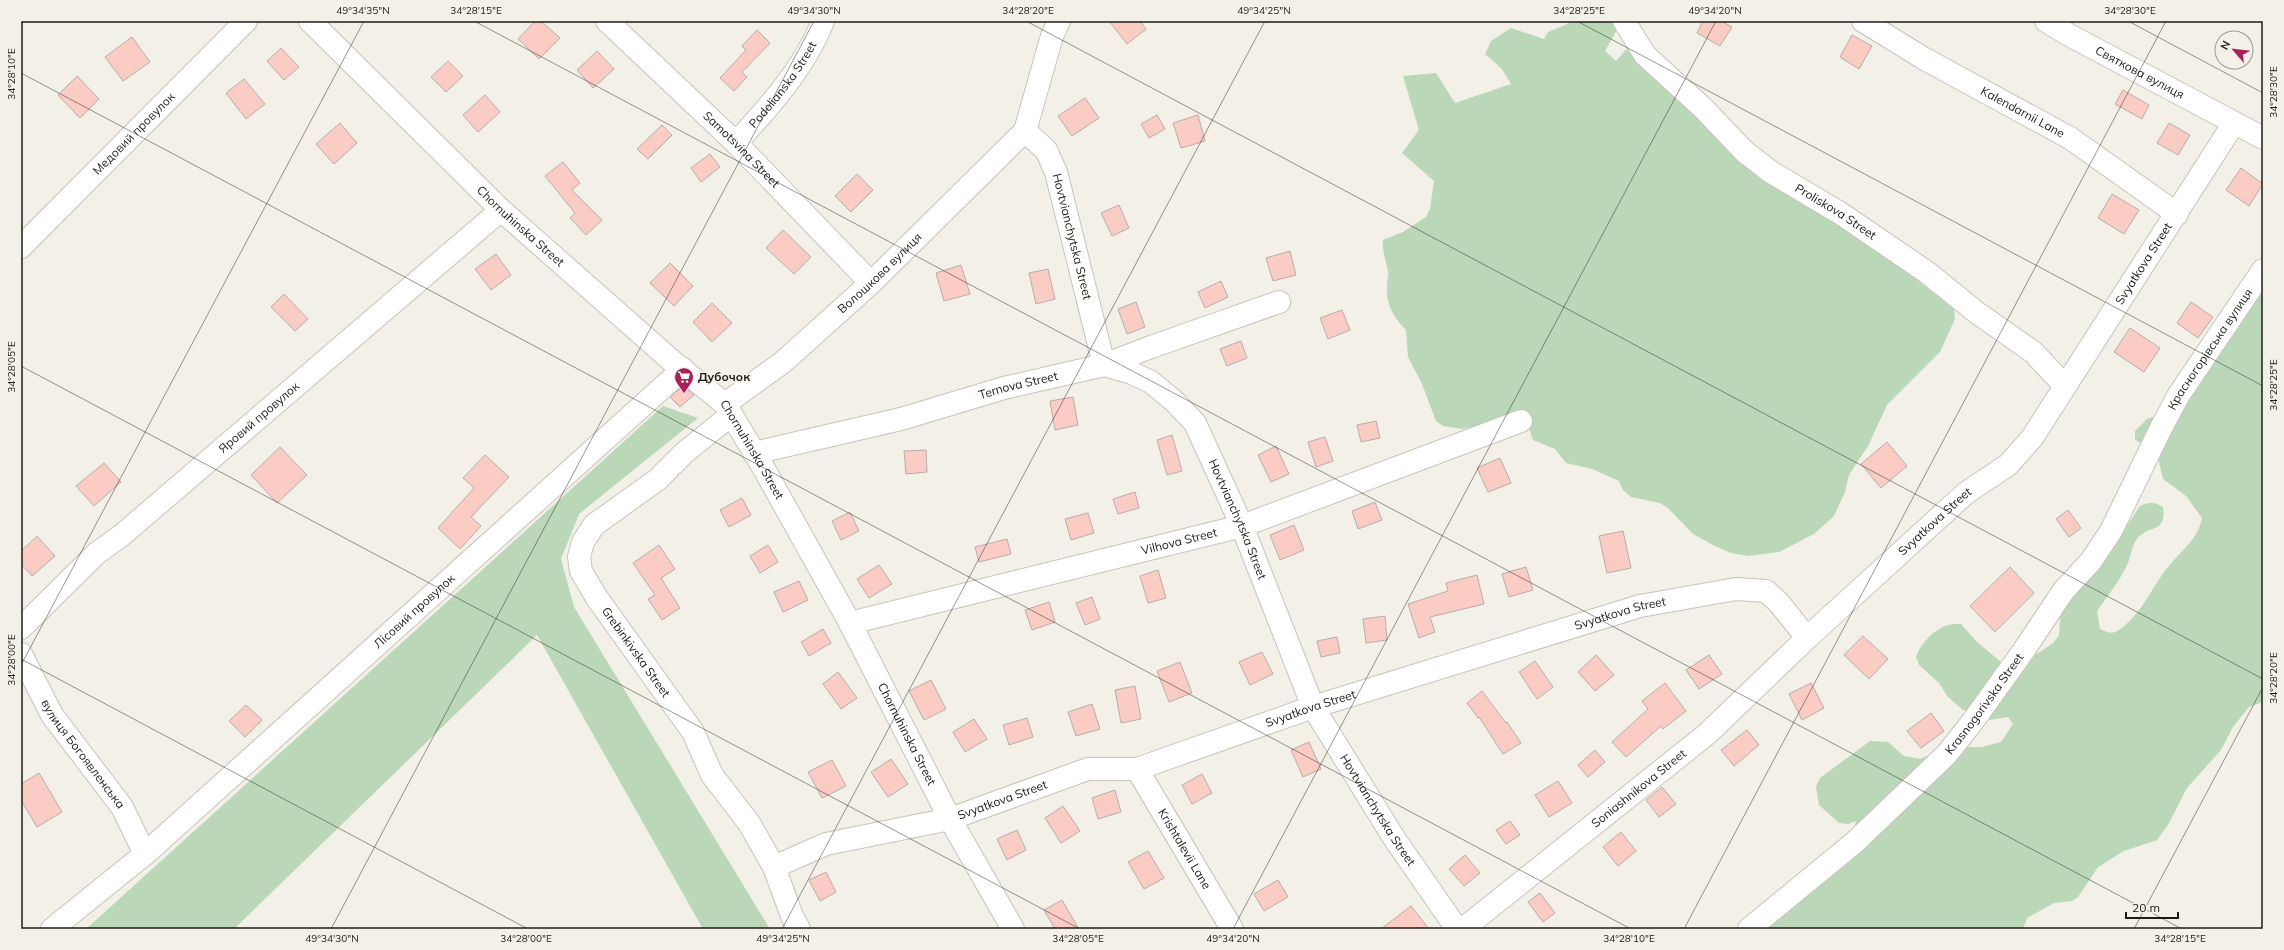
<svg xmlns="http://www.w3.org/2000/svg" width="2284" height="950" font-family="Mulish,sans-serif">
<rect width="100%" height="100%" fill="#f2f0e7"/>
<path fill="#bad8b7" d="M1574,21H1614L1617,30L1605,51L1616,61L1634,40L1663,74L1832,214L1954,309L1955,319L1940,352L1887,405L1868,446L1849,475L1845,492L1834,516L1814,534L1779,552L1748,556L1731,553L1715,546L1693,534L1668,508L1660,503L1631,497L1623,490L1619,481L1592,469L1566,463L1555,449L1533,440L1529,428L1505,415L1489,424L1462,429L1443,426L1436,421L1422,384L1408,357L1406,330C1394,318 1386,305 1387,286C1387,281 1389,276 1388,271C1386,260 1382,251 1383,240L1403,232L1426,217L1430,209L1434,181L1402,153L1419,130L1403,76L1436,73L1455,103L1511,84L1502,69L1485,54L1491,41L1511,28L1544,39L1548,32Z
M2263,287V702L2249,707L2233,727L2221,750L2187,788L2168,825L2157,840L2124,851L2098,867L2078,897L2072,901L2054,903L2027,918L2023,929H1754L1854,830L1856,821L1848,824L1839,823L1819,805L1816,786L1820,778L1870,741L1888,742L1904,756L1920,759L1937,752L1945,747H1982L2001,742L2013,724L2008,717L1990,720L1963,710L1948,697L1939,683L1919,665L1916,657C1923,639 1941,622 1961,624L1977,642L2001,662L2028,660L2053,643L2059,635L2061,608L2104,559L2140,506C2149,502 2155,502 2163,507C2167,534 2149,524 2137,539C2131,546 2131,559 2126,567C2118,583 2107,597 2097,611L2100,629C2106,632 2113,635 2119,630C2142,614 2151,588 2168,567C2181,551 2198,539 2202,518L2186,496L2163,479L2157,453L2151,447L2135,440V431L2147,419L2178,408Z
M663,406L698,418L579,514L561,559L574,607L770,929H703L537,635L234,929H86Z"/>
<path fill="#faccc4" stroke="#b7adab" d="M535,21H541L560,38L539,59L518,39Z
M1109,21H1140L1146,29L1127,44Z
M1703,21H1721L1732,27L1720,46L1697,33Z
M757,30L770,43L742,72L747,77L734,91L720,78L746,50L742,46Z
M1852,35L1872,46L1859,69L1840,57Z
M132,37L150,62L123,81L105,57Z
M281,48L299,67L284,80L267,61Z
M597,51L614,69L593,88L577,70Z
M448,61L463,76L446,92L431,77Z
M77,76L99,99L80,118L58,95Z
M244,79L265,104L246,119L226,93Z
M2123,90L2149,105L2142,119L2115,104Z
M485,95L500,112L478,132L463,115Z
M1085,98L1099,118L1072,136L1058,116Z
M1157,115L1165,129L1149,138L1141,124Z
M1198,115L1205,141L1181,148L1173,123Z
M340,123L357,143L334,164L316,144Z
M2169,123L2190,135L2178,155L2157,143Z
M662,125L672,135L648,159L637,149Z
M710,154L720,167L701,182L691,168Z
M563,162L580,183L572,190L602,220L586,235L570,218L575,213L545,176Z
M2241,168L2263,184L2249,206L2226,190Z
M857,174L873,190L851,212L835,196Z
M2112,194L2139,210L2124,234L2098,218Z
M1119,205L1129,228L1112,236L1101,213Z
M783,230L811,257L794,274L766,248Z
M1290,251L1296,275L1273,281L1266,258Z
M496,254L511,275L491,290L475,269Z
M670,263L693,286L674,306L650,283Z
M961,265L970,294L944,301L936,273Z
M1048,269L1055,299L1036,304L1029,273Z
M1221,281L1228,297L1205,308L1198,292Z
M284,294L308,319L295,331L271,307Z
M1136,302L1145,327L1127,334L1118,309Z
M2191,302L2213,317L2198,338L2177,323Z
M712,303L732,323L712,342L693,322Z
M1342,310L1350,330L1328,339L1320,318Z
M2130,328L2160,348L2144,372L2114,352Z
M1241,341L1247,358L1227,366L1220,349Z
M683,386L694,395L680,407L670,397Z
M1073,397L1078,425L1055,430L1050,401Z
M1376,421L1380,438L1361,442L1357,425Z
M1172,435L1182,471L1167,475L1157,440Z
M1325,437L1333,461L1316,467L1308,442Z
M1887,442L1907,466L1881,488L1861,464Z
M1276,446L1289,474L1271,482L1258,455Z
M280,447L307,475L277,503L251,475Z
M926,450L927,472L906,474L904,451Z
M485,455L509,477L471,517L481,526L460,549L438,528L474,488L463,478Z
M1500,458L1511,483L1488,492L1477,468Z
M104,463L121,482L94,506L76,486Z
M1135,492L1139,508L1118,514L1113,499Z
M742,498L751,515L729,527L720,510Z
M1375,502L1382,520L1358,529L1352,511Z
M2068,510L2081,528L2069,537L2056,519Z
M850,512L859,531L841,540L832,521Z
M1088,513L1094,533L1071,540L1065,519Z
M1294,525L1304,550L1280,560L1270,535Z
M1623,531L1631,568L1607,573L1599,536Z
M37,536L55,556L32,576L21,564V551Z
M1007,539L1011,554L979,562L975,547Z
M659,545L675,569L661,578L680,608L662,620L648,599L655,595L633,563Z
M768,545L778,562L760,573L750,556Z
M879,565L892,584L869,598L857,579Z
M1526,567L1533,590L1509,597L1502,574Z
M2010,567L2034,593L1995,632L1970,606Z
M1158,570L1166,598L1148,603L1140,576Z
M1477,575L1484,604L1430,617L1435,632L1419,638L1408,604L1448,591L1446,583Z
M799,581L808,600L783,612L774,592Z
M1092,597L1100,619L1085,625L1076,603Z
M1049,602L1055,622L1032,630L1025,610Z
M1385,616L1387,640L1366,643L1363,619Z
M823,629L831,643L809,656L801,642Z
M1863,636L1888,659L1869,679L1844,655Z
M1337,637L1340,653L1321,657L1317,641Z
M1262,652L1273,674L1250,685L1239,662Z
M1596,655L1614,675L1595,691L1578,672Z
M1709,655L1722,674L1699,689L1686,670Z
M1535,661L1553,687L1537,699L1519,672Z
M1180,662L1192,693L1169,702L1157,671Z
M838,672L857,698L841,709L823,684Z
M931,680L946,709L924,720L909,691Z
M1665,683L1686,711L1663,729L1661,726L1626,757L1612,742L1648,709L1642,701Z
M1811,683L1824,708L1802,720L1789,694Z
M1135,686L1141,719L1121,723L1115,690Z
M1482,691L1506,723L1507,722L1521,743L1503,754L1479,717L1478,718L1467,703Z
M1092,704L1100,729L1076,736L1068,712Z
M246,705L262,720L245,737L229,721Z
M1931,713L1944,731L1921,748L1907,731Z
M1027,718L1033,737L1009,745L1003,725Z
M974,719L987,739L965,752L953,732Z
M1747,730L1759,745L1734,766L1721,750Z
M1309,742L1321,769L1303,777L1291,750Z
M1595,750L1605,762L1588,777L1578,765Z
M891,759L908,784L888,797L871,772Z
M832,760L846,786L822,798L808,772Z
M39,773L62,812L37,827L21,800V784Z
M1202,774L1212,793L1192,804L1182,785Z
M1558,781L1572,803L1549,817L1535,795Z
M1662,787L1676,804L1659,817L1646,800Z
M1115,790L1121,812L1098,819L1092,798Z
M1063,806L1080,831L1061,843L1045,818Z
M1510,821L1520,835L1506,844L1496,830Z
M1017,830L1026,850L1007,860L997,839Z
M1621,832L1636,851L1618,866L1603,847Z
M1148,851L1164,878L1144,889L1128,862Z
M1465,855L1480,873L1464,886L1449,869Z
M826,872L836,892L820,901L809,880Z
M1278,880L1288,897L1264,911L1254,894Z
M1540,893L1555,913L1543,922L1528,902Z
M1062,900L1079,929H1055L1044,910Z
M1411,906L1429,929H1381Z"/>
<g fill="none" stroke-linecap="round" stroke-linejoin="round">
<defs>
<g id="minor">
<path id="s1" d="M310,21L501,210L672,361L725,404L763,467L850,623L950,819L1013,929"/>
<path id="s2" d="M607,21L736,143L871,283"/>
<path id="s3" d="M1624,21L1645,55L1703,108L1745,152L1771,172L1840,213L1928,273L1976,312L2033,352L2065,386"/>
<path id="s4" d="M1863,21L1923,58L2070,138L2177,214"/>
<path id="s5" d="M2046,21L2069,35L2263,138"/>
<path id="s6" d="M1025,131L1046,150L1056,172L1104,365L1132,373L1151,382L1174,401L1195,423L1242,526L1313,707L1394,838L1457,929"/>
<path id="s7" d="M736,143C769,107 805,67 823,21"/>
<path id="s8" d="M21,247L246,21"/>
<path id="s9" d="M725,404L783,362L871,283L1025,131L1052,36L1059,21"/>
<path id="s10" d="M731,415L684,453L657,480L594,525L583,542L579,557L581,571L597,598L693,732L712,775L749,823L774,867L792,916L799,929"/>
<path id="s11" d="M754,453L901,419L1004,388L1104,365L1151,347L1279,302"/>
<path id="s12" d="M850,623L1242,526L1521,421"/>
<path id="s13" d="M21,628L97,553L122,535L501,210"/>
<path id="s14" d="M21,654L52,715L122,807L145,854"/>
<path id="s15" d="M1137,769L1232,929"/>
<path id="s16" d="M774,867L826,844L950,819L1088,769H1137L1313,707L1640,606L1736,589L1766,591L1779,603L1807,638L1966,493L2008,465L2032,438L2234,123"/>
<path id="s17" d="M52,929L145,854L683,369"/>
<path id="s18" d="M1463,929L1707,734L1807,638"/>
<path id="s19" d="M1749,929L1855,842L1947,754L1973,721L2024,650L2064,590L2091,561L2111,531L2160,430L2178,396L2263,270"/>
</g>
</defs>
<use href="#minor" stroke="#c7c4bc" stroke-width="24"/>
<use href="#minor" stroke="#fff" stroke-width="22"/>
</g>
<path fill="none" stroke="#1c1b18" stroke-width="1" stroke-opacity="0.45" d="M474,21L2182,929M1026,21L2263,679M1577,21L2263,386M2128,21L2263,93M21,73L1631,929M21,366L1080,929M21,659L528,929M21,665L364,21M331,929L814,21M782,929L1265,21M1233,929L1716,21M1684,929L2166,21M2134,929L2263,687"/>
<defs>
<symbol id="supermarket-pin" viewBox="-11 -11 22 30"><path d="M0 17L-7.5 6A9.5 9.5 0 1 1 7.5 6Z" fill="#ad1e58" stroke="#f2f0e7"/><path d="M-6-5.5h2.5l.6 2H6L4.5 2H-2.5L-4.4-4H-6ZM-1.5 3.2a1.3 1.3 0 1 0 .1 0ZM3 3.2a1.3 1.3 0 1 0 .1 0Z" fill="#fff"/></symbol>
</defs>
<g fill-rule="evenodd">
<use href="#supermarket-pin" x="673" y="366" width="22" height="30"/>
</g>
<g text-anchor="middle" stroke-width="3.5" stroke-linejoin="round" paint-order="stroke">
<g font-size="12" fill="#1c1b18" stroke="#f2f0e7">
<text dy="4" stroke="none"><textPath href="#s5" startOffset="107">Святкова вулиця</textPath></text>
<text dy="4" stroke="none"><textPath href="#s7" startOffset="75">Podolianska Street</textPath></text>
<text dy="4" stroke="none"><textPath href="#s4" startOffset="184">Kalendarnii Lane</textPath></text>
<text dy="4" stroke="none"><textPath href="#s8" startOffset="160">Медовий провулок</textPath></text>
<text dy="4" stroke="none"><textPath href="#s2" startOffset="186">Samotsvina Street</textPath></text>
<text dy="4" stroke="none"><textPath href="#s3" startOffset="288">Proliskova Street</textPath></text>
<text dy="4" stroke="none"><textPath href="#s1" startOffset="294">Chornuhinska Street</textPath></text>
<text dy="4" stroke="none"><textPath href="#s6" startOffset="119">Hovtvianchytska Street</textPath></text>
<text dy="4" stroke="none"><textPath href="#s16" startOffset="1607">Svyatkova Street</textPath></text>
<text dy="4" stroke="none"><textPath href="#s9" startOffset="203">Волошкова вулиця</textPath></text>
<text dy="4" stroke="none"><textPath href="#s19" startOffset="749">Красногорівська вулиця</textPath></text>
<text dy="4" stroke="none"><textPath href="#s11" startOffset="273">Ternova Street</textPath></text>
<text dy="4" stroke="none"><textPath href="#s13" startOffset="318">Яровий провулок</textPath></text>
<text dy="4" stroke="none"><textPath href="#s1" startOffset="618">Chornuhinska Street</textPath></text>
<text dy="4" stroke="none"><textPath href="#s6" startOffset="467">Hovtvianchytska Street</textPath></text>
<text dy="4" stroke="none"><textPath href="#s16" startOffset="1271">Svyatkova Street</textPath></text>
<text dy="4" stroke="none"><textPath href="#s12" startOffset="339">Vilhova Street</textPath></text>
<text dy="4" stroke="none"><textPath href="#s17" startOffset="482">Лісовий провулок</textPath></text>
<text dy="4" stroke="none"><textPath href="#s16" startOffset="887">Svyatkova Street</textPath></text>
<text dy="4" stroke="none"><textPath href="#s10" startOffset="324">Grebinkivska Street</textPath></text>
<text dy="4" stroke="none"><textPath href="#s19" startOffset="327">Krasnogorivska Street</textPath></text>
<text dy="4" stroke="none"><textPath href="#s16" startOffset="563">Svyatkova Street</textPath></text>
<text dy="4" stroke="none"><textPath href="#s1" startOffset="942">Chornuhinska Street</textPath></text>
<text dy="4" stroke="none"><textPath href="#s14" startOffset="118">вулиця Богоявленська</textPath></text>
<text dy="4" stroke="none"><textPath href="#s18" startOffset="225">Soniashnikova Street</textPath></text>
<text dy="4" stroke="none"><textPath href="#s16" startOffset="239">Svyatkova Street</textPath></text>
<text dy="4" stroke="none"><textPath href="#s6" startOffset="791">Hovtvianchytska Street</textPath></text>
<text dy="4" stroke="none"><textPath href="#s15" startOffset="93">Krishtalevii Lane</textPath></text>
</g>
<g font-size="12" font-weight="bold" fill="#1c1b18" stroke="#f2f0e7" text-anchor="start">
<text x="698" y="381">Дубочок</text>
</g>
</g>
<rect width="2284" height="950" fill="none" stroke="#f2f0e7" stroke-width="44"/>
<g transform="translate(2234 50) rotate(298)"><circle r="19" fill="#f2f0e7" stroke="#9c9b94"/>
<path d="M0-3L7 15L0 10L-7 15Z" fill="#ad1e58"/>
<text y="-6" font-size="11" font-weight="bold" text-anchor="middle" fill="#1c1b18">N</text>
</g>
<path d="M2126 912v6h52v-6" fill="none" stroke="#1c1b18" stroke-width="2"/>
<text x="2132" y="912" font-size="12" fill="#1c1b18" stroke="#f2f0e7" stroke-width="3" paint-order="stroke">20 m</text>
<rect x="22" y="22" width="2240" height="906" fill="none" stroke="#1c1b18" stroke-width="1.5"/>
<g font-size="10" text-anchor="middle" fill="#1c1b18">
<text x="363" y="14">49°34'35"N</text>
<text x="476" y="14">34°28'15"E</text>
<text x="814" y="14">49°34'30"N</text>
<text x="1028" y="14">34°28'20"E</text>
<text x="1264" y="14">49°34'25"N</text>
<text x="1579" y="14">34°28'25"E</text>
<text x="1715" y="14">49°34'20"N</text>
<text x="2130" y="14">34°28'30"E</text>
<text transform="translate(11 74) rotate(-90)" y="4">34°28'10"E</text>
<text transform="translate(2273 92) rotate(-90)" y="4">34°28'30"E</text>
<text transform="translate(11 367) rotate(-90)" y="4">34°28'05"E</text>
<text transform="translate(2273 385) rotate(-90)" y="4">34°28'25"E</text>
<text transform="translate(11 660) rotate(-90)" y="4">34°28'00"E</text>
<text transform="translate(2273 678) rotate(-90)" y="4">34°28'20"E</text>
<text x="332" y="942">49°34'30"N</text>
<text x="526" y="942">34°28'00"E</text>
<text x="783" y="942">49°34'25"N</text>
<text x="1078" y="942">34°28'05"E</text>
<text x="1233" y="942">49°34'20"N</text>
<text x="1629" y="942">34°28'10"E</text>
<text x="2180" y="942">34°28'15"E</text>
</g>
</svg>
